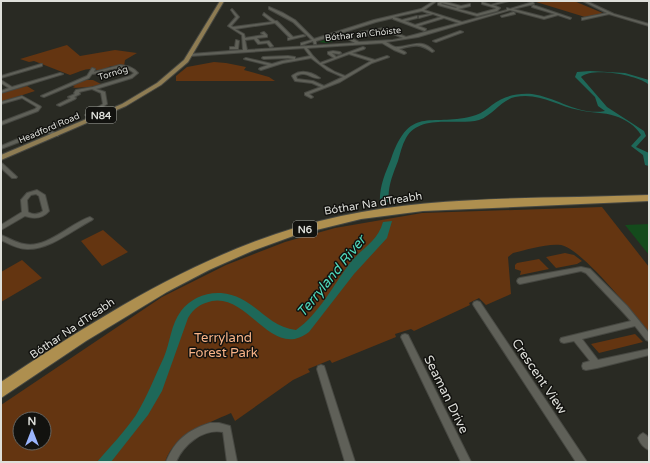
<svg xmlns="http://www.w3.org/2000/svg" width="650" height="463" font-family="'Varela Round',sans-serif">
<rect width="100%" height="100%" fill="#292a23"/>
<path fill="#643511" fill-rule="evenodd" d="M533,1H574L605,14L585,17Z
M67,45L80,56L115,50L137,53L125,60L124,66H111L100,71C89,66 81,71 70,75L34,61L29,62L20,59Z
M214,62L226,63L246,67L244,70L269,77L275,81H176V76L187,67Z
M86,80H93L101,84L91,87L72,88L75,87L71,85Z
M27,86L35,91L1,102V93Z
M602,207L649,267V332C634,314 581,248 561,245C548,243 525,250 513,253L508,257L511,294L486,305L479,298L469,303L470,305L414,331L411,329L395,334L396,337L332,363L330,360L308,369L310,372L293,380L235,421L231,413C205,425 175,433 165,462H1V405L162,297L226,265L285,242L335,228L422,213ZM20,419H44V443H20Z
M103,230L128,252L102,266L81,241Z
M565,253L574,255L582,261L577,264L556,268L546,257Z
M539,259L549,269L520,275L521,271L515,269V265L517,263Z
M22,260L42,278L1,302V272Z
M635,334L643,342L599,353L591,344Z"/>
<path fill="#1e6859" d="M590,71L625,73L649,80V91L648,84C636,75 593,67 581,77L607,107L644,131L646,136L636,147L649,153V166L645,165L643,155L631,146L641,135C636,126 625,119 615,116C604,112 591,113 579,110C557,106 539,92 515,97C501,100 493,115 479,120C458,126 420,113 406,138C402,145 400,154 398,161C393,174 387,188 389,202L380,203C379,187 385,174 391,159C411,102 432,129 476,115C482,113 487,109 492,105C504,96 516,93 532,94C556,97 579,116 605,111L598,106L595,97L575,77L577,72Z
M392,221L387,238L354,274L309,332C272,361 249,294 212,301C200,304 194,308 188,318L162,391L148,415L111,462H97C110,447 125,431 136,415C147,397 155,376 164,357C170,343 171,324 181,311C190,299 205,292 221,293C255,296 264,326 296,330C319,314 334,284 350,263C362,248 378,241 383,222Z"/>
<path fill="#144b1c" d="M345,33L349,36L327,43L319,42Z
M649,224V255L625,225Z"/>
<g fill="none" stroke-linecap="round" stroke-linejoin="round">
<defs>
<path id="street" d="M434,1H437L424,10L462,22L507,10V8L510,9L533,2L534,4L513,9L544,17L555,14L532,7L533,5L571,18L570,19L558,15L544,19L510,10L418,37L386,42C390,44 394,48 398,47C412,46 421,38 434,51L432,52C419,43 414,45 399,49L405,52L406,53L404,54L394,50L382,43L307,48L313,56L320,63L334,58L328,54V52L333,51L340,52L341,53L339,54L332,53L336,57L363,47L365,48L364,49L352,53L375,60L387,56L389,57L372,63L340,82L309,94L313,97L311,98L305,95V93L321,87L312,83L295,81L292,76L293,75C302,69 311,72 320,78C311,80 307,70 296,76L297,79L313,81L324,86L343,77L327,70L311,58L283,63L261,70L259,69L260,68L268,65L244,59L246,58L272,64L282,61L294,59L288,58L264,59L262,58L263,57L288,56L295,57V59L310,56L304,48L191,56L189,55L191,54L243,50L242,35L228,26L236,17L231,10L232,9L239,17L231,26L233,27L272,22L263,15L264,13L275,21H277L293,37L303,35L305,36L288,40V38H290L275,23L235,29L244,34L245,38L264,35L261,33L264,32L267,35V37L257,38L260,42L269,41L273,46L270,47L267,43L258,44L254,39L245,40L247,50L355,43L348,39L347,38L349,37L359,42L393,40L403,38L384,30L364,33L372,34L386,32L387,34L372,36L361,34L360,32L384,28L406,37L459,23L444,18L418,26L426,29L425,31L393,19V18L376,22L316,41V44H314L313,41L302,45H301V43L312,40L293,22L269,9V7L283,13L295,20L314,39L374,20L421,9ZM422,11L431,14L419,16V18L433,14L441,17L415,25L405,21L417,18V16L402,20L394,17ZM349,54L371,61L345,76L335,72L322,64Z
M442,1L461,6L470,4V6L458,9L477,14L495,9L496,8L482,4V2L491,5L505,1H509L493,5L500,8L497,11L477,16L438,5V3ZM442,3L457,7L456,8L441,4Z
M583,1H586L614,14L649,24V26L609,14L582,20V18L607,13Z
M514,12L515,14L502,17L501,16Z
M460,31L463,32L436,42L433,41Z
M236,40L239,41L238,49H230V47H235Z
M41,64H42V66L1,78V76Z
M120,65C128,66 133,67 138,73L132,78L96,89L105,92L107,104L90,115L96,117V119H92L85,115L103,104L101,93L92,89L79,92L80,94L74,97L76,98L75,99L60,106L57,105L71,98L68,97L75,94L74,93L76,90L93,87L130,76L134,73C122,62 106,72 92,74L89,78L44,97L41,96L87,76L92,68L95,69L94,72Z
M60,73L63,74L1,93V91L9,88L1,83V80L12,87Z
M22,96L40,106L41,107L38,111L1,125V122L35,109L37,107L22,98L1,104V102Z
M61,121L65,122L49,130L58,134V136H54L45,132L1,149V146Z
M1,163L3,164L16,176L17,177L16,178H12L1,168Z
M37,190L45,195L49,211C42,219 34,219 25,216L1,230V225L22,212L21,200L27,193ZM36,194L39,196L43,211C38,215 33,215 28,212L27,200L31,195Z
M90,217L93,219L92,220C73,230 49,250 27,249C18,249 9,244 1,240V235C9,238 16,243 24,244C47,249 69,224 90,217Z
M581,267L590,269L627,306L649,333V341L646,340L635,326L582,339L598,360L649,349V355L597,368L586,370L583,369L582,366L583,363L590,361L574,341L564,343L561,342L560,340L561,338L631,321L621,310L586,273L581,271L520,284L518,283L517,281L518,279L520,278Z
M477,301L480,302L587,462H576L474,306L473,304L474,302Z
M405,334L408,335L471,462H461L401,337L402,335Z
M321,365L324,366L325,369L355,462H345L317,369L318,366Z
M210,423H219L230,426L237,462H227L223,432C203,428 183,445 176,462H166C175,440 188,430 210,423Z
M643,433L646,435L649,438V450C644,448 640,443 638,438L640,435Z"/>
<path id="primary" d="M220,1H224L188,62L161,85L126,106L1,160V155L122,104L157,83L184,60Z"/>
<path id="highway" d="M649,195V201L423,211L361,219L296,235L252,251L209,270L167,292L86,341L1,398V382C107,312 215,243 341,216C442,195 547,199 649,195Z"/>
</defs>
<use href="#street" stroke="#474842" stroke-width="2"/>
<use href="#primary" stroke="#474842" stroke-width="2"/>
<use href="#highway" stroke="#474842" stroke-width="2"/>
<use href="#street" fill="#5f6058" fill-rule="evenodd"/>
<use href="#primary" fill="#8e7c53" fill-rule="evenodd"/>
<use href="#highway" fill="#ae8f4f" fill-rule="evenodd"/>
</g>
<g text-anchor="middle" stroke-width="3" stroke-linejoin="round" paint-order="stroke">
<g font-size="9" fill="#dedfda" stroke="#12120f">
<text transform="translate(363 34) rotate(-6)" y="3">Bóthar an Chóiste</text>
<text transform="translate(113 73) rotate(-17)" y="3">Tornóg</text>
<text transform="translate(49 128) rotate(-23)" y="3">Headford Road</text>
</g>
<g fill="#12120f" stroke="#a1a29d" stroke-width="1">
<rect x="86" y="107" width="30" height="16" rx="3"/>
<rect x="293" y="221" width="24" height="16" rx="3"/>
</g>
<g font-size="10" font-weight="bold" fill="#dedfda">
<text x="101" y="119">N84</text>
<text x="305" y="233">N6</text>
</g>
<g font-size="11" fill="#dedfda" stroke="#12120f">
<text transform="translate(373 203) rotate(-9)" y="4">Bóthar Na dTreabh</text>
<text transform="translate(72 328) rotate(-34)" y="4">Bóthar Na dTreabh</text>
</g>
<g font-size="13" fill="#f8b387" stroke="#12120f">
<text x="223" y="342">Terryland<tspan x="223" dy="15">Forest Park</tspan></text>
</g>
<g font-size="13" fill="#dedfda" stroke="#12120f">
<text transform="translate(540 376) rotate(56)" y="5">Crescent View</text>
<text transform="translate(447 394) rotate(64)" y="5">Seaman Drive</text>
</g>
<g font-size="14" font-style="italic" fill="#51d9bc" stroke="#12120f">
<text transform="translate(331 276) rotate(-51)" y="5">Terryland River</text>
</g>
</g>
<rect width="650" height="463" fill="none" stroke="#dedfda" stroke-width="4"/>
<g transform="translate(32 431)"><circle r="19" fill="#12120f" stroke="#646460"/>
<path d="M0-3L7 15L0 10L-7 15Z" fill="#9ab5fd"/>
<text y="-6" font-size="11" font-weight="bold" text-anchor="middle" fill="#dedfda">N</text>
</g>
</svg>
